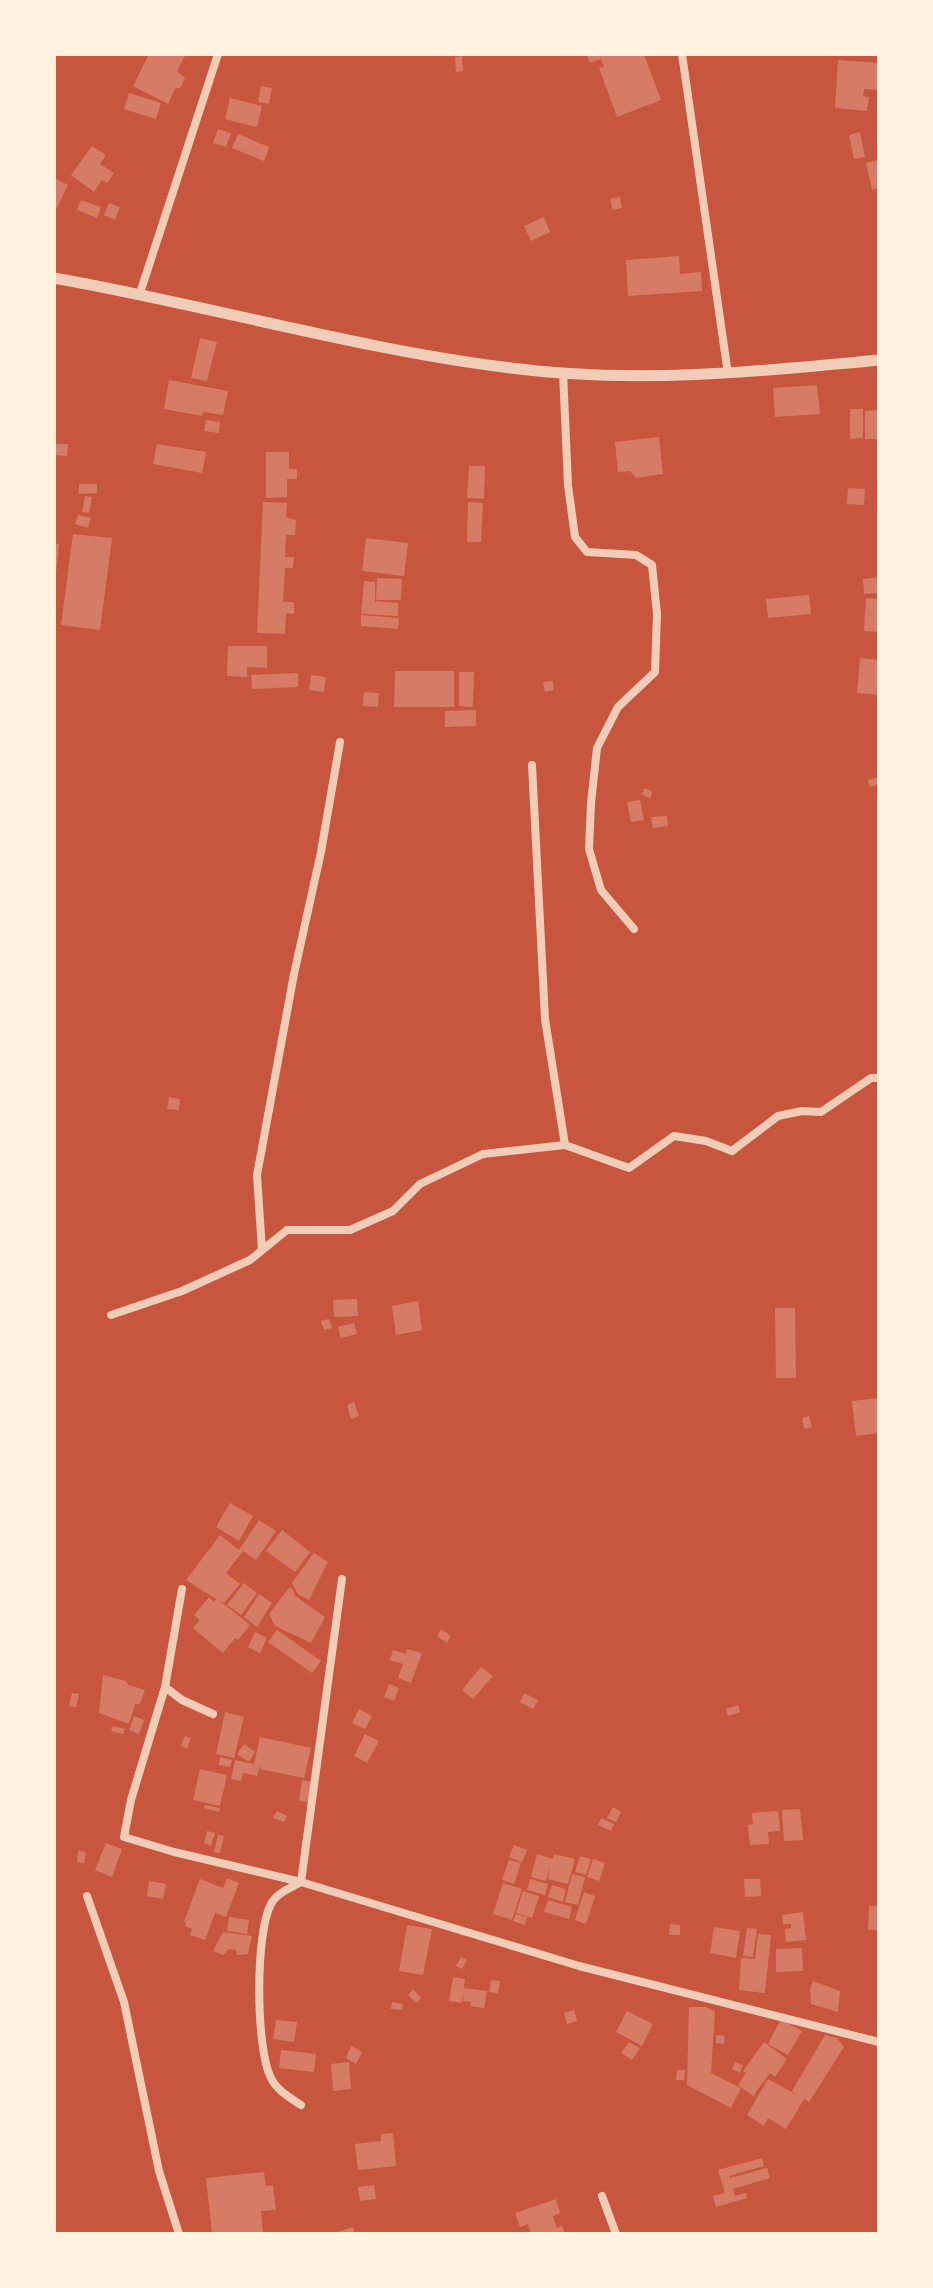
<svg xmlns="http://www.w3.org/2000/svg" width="933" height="2288" font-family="'Asap Condensed',sans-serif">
<rect width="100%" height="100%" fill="#c8553d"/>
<path fill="#d67c66" d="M149,54H181L185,56L177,71L185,78L181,87L175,89L168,104L133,86Z
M586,54H644L661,100L617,117L599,68L604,67L601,59L590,63Z
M462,56L463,71L456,72L455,57Z
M838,60L879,63V90L864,89L863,96L869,97L867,111L835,108Z
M261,86L272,88L269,104L258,102Z
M129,93L161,103L156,119L124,109Z
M230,98L262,106L257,127L225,119Z
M218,129L231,133L226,147L213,143Z
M860,132L865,157L854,159L849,135Z
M238,134L269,147L264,161L232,148Z
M92,146L106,155L100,164L114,173L107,183L102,180L94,192L71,175Z
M879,160V188L872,190L866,163Z
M56,179L68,185L57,208L54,206V184Z
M620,197L622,208L613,210L610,199Z
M81,200L101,207L97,218L77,210Z
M109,203L120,207L115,220L104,215Z
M544,217L550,232L531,241L524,226Z
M679,256L680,274L701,272L702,291L628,296L626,260Z
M200,338L217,342L207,381L191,378Z
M169,380L228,391L223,415L203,412L202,416L164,409Z
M817,385L820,414L775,417L773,388Z
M850,409H863V438L850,439Z
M879,410V439H865V411Z
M206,420L220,422L219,433L204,431Z
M659,437L663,474L636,478L630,471L618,472L615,442Z
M55,444H68L67,456L54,455Z
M157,444L206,452L202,473L153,464Z
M266,452H289V469H297V479H287V497L266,498Z
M469,466H485L484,499L467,498Z
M79,484H97V493L79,494Z
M848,488L865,489L864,505L847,504Z
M85,496L92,497L89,513L82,512Z
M263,502L287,503L286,517L296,520L295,535H286L285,557H294L293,568H285L283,602H294V614L286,613L285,634L257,633Z
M468,502L483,503L481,542H467Z
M78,515L91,518L88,528L75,524Z
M73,534L112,538L100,630L61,625Z
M366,538L408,543L404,576L362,571Z
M54,543L59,544L56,573H54Z
M879,577V593L864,594L863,579Z
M377,578L402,579L401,600H376Z
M364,581L375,582V603L376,601L398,603V616L361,614Z
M809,595L811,614L768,618L766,599Z
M866,598L879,599V632L864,631Z
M361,615L399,618L398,629L361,626Z
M228,646H267V668L247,667V677L227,676Z
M860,658L879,660V695L857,693Z
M395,671H454V707H394Z
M459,672H474L473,707L459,706Z
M298,673V687L252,689L251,675Z
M311,675L326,677L324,692L309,690Z
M553,681L554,690L545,692L543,682Z
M364,692L379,693L378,707L363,706Z
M476,710V726L445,727V711Z
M879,777V784L870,787L868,780Z
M644,788L652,791L651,798L642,795Z
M640,800L644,820L631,822L627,802Z
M667,816L668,826L653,828L651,817Z
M169,1097L180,1099L179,1110L167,1109Z
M357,1299L358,1316L334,1317L333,1300Z
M418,1301L422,1330L396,1335L392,1306Z
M775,1308H795L796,1378H776Z
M329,1319L332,1328L324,1330L321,1321Z
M354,1323L357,1334L341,1338L338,1327Z
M879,1398V1433L856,1436L852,1401Z
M354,1402L359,1416L351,1419L347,1405Z
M809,1416L812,1427L804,1429L802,1418Z
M230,1503L253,1516L239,1541L216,1527Z
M259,1520L276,1531L256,1560L243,1551L226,1573L240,1584L224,1603L219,1600L250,1625L238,1640L235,1638L223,1653L193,1628L200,1620L194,1615L209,1597L214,1602L216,1599L186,1580L220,1535L239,1550Z
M282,1530L310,1552L295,1572L266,1551Z
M314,1553L328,1562L309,1600L298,1594L292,1583Z
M244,1583L257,1593L241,1615L227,1605Z
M289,1588L293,1589L295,1596L325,1617L311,1643L275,1626L269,1614Z
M259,1594L272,1603L257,1627L244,1617Z
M441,1629L451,1636L447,1643L437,1636Z
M277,1630L321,1661L312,1673L268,1642Z
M255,1632L267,1638L260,1653L248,1647Z
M407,1649L422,1653L411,1683L398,1678L403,1664L390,1660L393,1650L406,1654Z
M481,1667L493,1676L473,1699L462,1690Z
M103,1675L126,1681L128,1685L145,1690L140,1704H135L129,1724L99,1713Z
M389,1684L399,1688L394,1701L384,1697Z
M72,1693L79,1694L76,1707L69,1706Z
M524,1693L538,1700L533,1709L520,1702Z
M738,1705L740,1712L728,1716L726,1709Z
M359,1709L372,1716L365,1729L352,1723Z
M225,1712L244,1717L234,1758L216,1754Z
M134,1716L144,1720L139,1734L129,1730Z
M113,1726L125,1729L123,1734L111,1731Z
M365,1734L379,1741L367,1763L354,1756Z
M185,1736L191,1738L187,1749L181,1746Z
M260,1737L311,1748L304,1778L260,1769V1765L257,1776L243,1773L241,1781L231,1779L235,1760L254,1764Z
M244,1744L255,1752L249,1762L237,1754Z
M220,1757L232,1760L230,1767L219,1765Z
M200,1769L227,1775L220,1806L193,1800Z
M302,1780L311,1782L309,1802L299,1801Z
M205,1805L220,1808L219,1812L204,1808Z
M613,1807L621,1812L616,1822L607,1818Z
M800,1809L803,1840L784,1841L782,1810Z
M277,1811L287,1816L284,1822L273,1818Z
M778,1811L780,1831L768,1832L769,1844L750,1845L748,1825L753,1824L752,1813Z
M601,1818L614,1824L611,1831L598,1825Z
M207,1831L215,1833L211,1846L204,1843Z
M218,1835L224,1836L220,1853L214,1852Z
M106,1843L122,1849L112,1877L95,1870Z
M514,1845L527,1850L522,1862L509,1857Z
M78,1851L86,1852L84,1863L77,1862Z
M537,1854L553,1859L554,1854L575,1859L568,1884L548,1879L550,1866L546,1881L531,1877Z
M580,1856L591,1859L586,1875L575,1872Z
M593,1859L605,1863L599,1881L587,1877Z
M509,1860L521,1863L514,1884L502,1880Z
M572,1874L585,1877L578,1905L565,1902Z
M227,1878L239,1883L226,1917L215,1913L205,1940L190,1935L192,1929L185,1926L186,1922H184L200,1879L223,1888Z
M530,1879L548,1884L545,1895L527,1890Z
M744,1879H760L761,1896L745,1897Z
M149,1881L166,1884L163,1899L147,1896Z
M503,1883L522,1889L512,1920L493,1914Z
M552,1885L566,1889L563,1902L548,1897Z
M523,1891L539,1896L532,1918L516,1913Z
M584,1892L595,1896L586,1924L575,1920Z
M548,1900L572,1907L569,1919L544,1912Z
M869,1906H879V1930H868Z
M803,1912L806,1940L786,1942L785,1929L791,1928V1924H783L782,1915Z
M516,1914L527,1917L525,1925L513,1921Z
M229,1917L249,1920L247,1934L227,1931Z
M670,1924L680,1925V1935H669Z
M407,1925L432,1929L423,1975L399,1971Z
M714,1927L740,1931L736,1958L710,1953Z
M747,1928L757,1929L753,1957L743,1956Z
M223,1932L252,1936L248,1954L237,1955L236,1950L229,1949L223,1955L213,1951Z
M758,1934L771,1935L765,1993L739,1990L741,1958L755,1959Z
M802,1948L803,1971L776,1972V1949Z
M461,1957L467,1960L462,1969L456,1966Z
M453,1977L465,1979L464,1988L487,1991L484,2008L470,2006L471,2002L463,2001L464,1992L461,2003L449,2001Z
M491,1980L500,1981L498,1993L489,1992Z
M813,1981L840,1991L838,2012L811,2004L810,1989Z
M413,1989L421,1998L416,2003L408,1995Z
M392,2002L403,2004L402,2010L391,2009Z
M689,2007H706L715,2012L711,2073L741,2088L731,2108L687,2085Z
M574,2010L577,2021L567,2024L564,2013Z
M627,2011L653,2024L642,2046L616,2032Z
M781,2019L802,2031L788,2055L768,2044Z
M276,2020L297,2022L294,2042L273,2039Z
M716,2035L725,2036L724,2044L716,2043Z
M825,2035L837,2038L844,2047L809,2102L804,2099L786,2129L768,2118L764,2126L747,2115L768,2079L799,2096L792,2091Z
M629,2042L640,2048L632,2060L621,2053Z
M764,2042L787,2059L775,2077L770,2073L753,2096L738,2085L746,2073L743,2071Z
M351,2046L362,2052L356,2064L346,2058Z
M281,2050L316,2054L314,2072L279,2068Z
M349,2062L351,2089L333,2091L331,2064Z
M735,2062L743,2065L740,2073L732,2069Z
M677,2070H685L684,2080H676Z
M393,2133L396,2166L358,2170L355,2144L381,2141V2134Z
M762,2158L764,2166L729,2176L730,2178L767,2168L770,2178L733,2189L735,2196L746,2193L747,2198L716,2207L713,2196L725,2193L718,2170Z
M264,2172L266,2186L273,2185L276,2210L261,2211L263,2234H212L206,2178Z
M374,2185L376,2199L360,2201L358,2187Z
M556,2199L560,2213L553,2216L557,2228L562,2226L565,2234H531L528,2224L520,2227L515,2213Z
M353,2227L355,2234H334V2233Z"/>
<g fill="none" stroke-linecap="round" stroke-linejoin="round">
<path stroke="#f1ccb7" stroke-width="8" d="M682,54L728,374
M140,293L218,54
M563,372L568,485L575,537L587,552L636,555L652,565L657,614L655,672L618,707L597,748L591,803L589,849L601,890L634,929
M532,765L545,1019L565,1145
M262,1250L257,1175L294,974L321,852L340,742
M111,1315L182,1291L250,1260L287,1230H350L393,1211L420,1184L483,1154L565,1145L629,1168L674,1136L706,1141L732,1151L778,1116L802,1111L821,1112L871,1078H879
M182,1589L165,1687L182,1700L213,1714
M165,1687L131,1800L124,1837L174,1852L301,1882L579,1966L879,2042
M87,1896L124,2002L159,2171L179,2234
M301,2105C289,2097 276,2090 270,2076C256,2045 255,1934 271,1904C277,1893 290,1888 301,1882L342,1579
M602,2196L616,2234"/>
<path stroke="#f1ccb7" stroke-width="11" d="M54,278C207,305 357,349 511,368C633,384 757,372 879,360"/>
</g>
<rect width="933" height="2288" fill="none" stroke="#fff3e0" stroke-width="112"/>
</svg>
